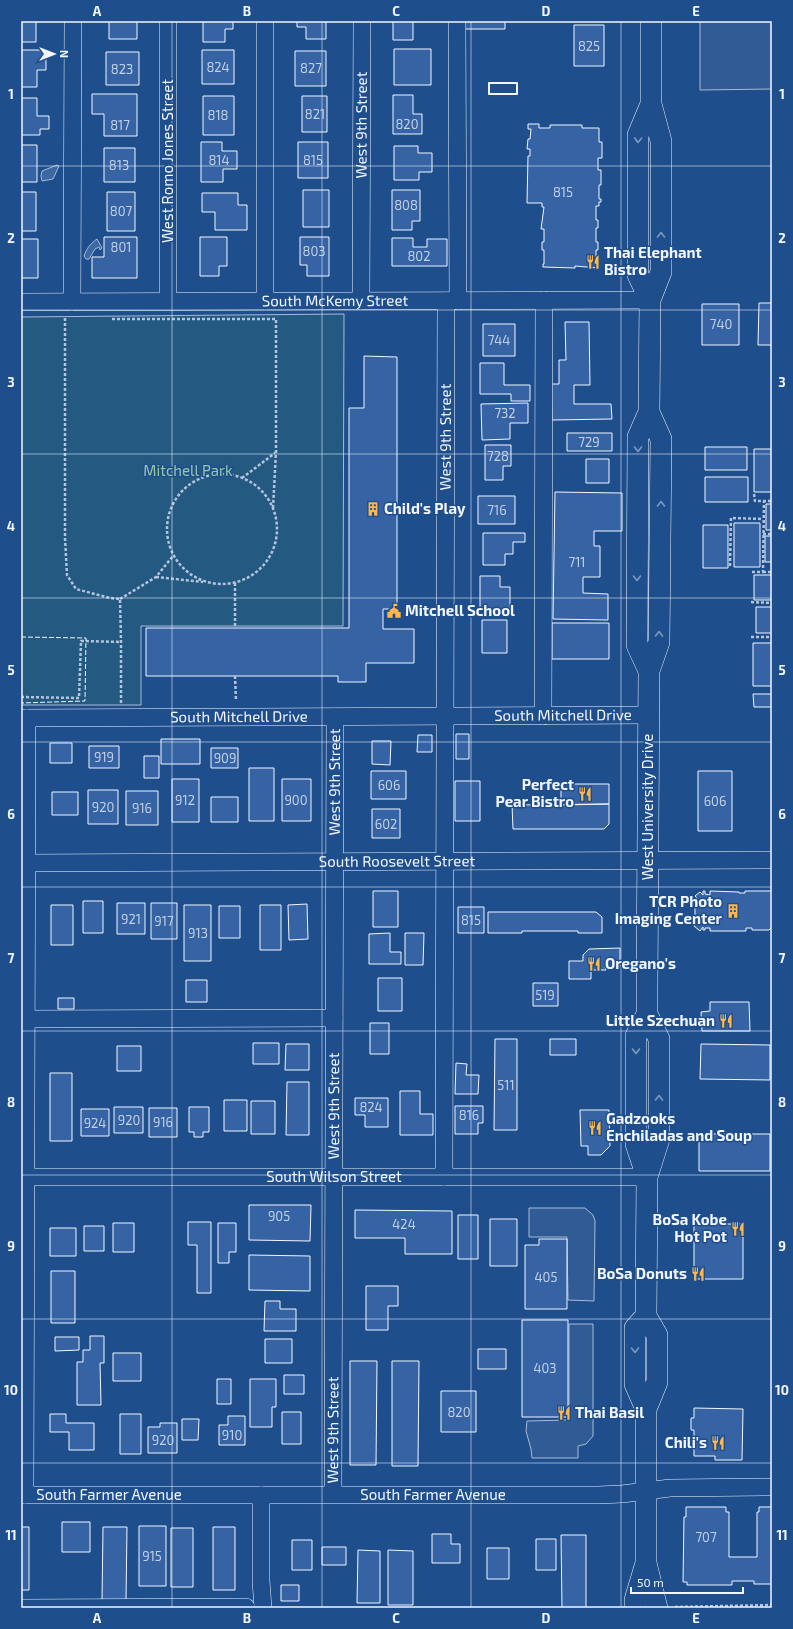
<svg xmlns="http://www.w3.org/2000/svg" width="793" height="1629" font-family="'Exo 2',sans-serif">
<rect width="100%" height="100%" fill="#1f4e8c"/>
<path fill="#245a82" stroke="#a8bbd7" d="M344,314L343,626H141V705H21V317Z"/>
<path fill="#305b95" stroke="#a8bbd7" d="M700,21H772V89L700,90Z
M529,1208H585L593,1215L595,1221L594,1301L568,1300L567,1237H529Z
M569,1324H593V1436L586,1444L578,1446V1458H532L531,1449L526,1431L527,1421L569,1420Z"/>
<path fill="#3b69a3" stroke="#a8bbd7" d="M57,165L59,166L53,179L42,181L41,176L42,171Z
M97,239L102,248L100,250L99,247L95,249L89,259H86L84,256C87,248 90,244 97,239Z"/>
<path fill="#3563a3" stroke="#f2f6ff" d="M21,21H36V42H21Z
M109,21H137V39H109Z
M203,21H233V29H225V42H203Z
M297,21H326V39H306V27H297Z
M393,21H413V40H393Z
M463,21H505V29H463Z
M574,25H604V66H574Z
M394,49H431V85H394Z
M21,50H46V70H37V87H21Z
M202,50H234V84H202Z
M295,51H326V86H295Z
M106,52H139V85H106Z
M92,94H137V136H104V114H92Z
M393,95H413V114H422V134H393Z
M203,96H234V135H203Z
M302,96H327V132H302Z
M21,98H37V116H49V129H40V135H21Z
M528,124H539V128H550V125H582V128H599V142H602V158H598V170H601V185H599V199H601V202H599V206H596V220H598V228H596V242H598V250H596V264H598V268L575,266V268L543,267V264H544V250H542V242H544V229H541L544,207H542V203H527L528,156H530V149H527L528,139H530L531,129H528Z
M201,142H222V151H237V169H223V182H201Z
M298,142H328V178H298Z
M21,145H37V182H21Z
M394,146H418V153H432V172H419V180H394Z
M104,148H135V182H104Z
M303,190H329V227H303Z
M392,190H420V221H412V230H392Z
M21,192H36V231H21Z
M107,192H135V231H107Z
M202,193H238V205H247V230H215V212H202Z
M104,237H137V278H92V257H104Z
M200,237H227V266H219V276H200Z
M300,237H329V276H307V265H300Z
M392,238H413V247H427V239H447V266H392Z
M21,239H38V278H21Z
M759,303H772V345H758Z
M702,304H739V345H702Z
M565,322H589L590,385H574V404H611L612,419L552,420L551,384H559V360H566Z
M483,324H515V356H483Z
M364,356L397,357V609H383V629H414V663H366V682H338V676H146V628H349V408H364Z
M480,363H504V385H530V401H511V394H480Z
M528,403V423H510V439L482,440L481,404Z
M567,433H612V451H567Z
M485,445H511V466H503V480H485Z
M705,447H747V470H705Z
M754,449H772V492H754Z
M586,459H609V483H586Z
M705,477H748V502H705Z
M555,492L622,493V531H594V546H600V577H583V593L608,594V620L553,619Z
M478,496H515V524H478Z
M766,504H772V530H766Z
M734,523H760V567H734Z
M703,525H728V568H703Z
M483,533H525V542H513V554H505V565H483Z
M765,536H772V562H765Z
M754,575H772V600H754Z
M480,576H500V587H510V610H480Z
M756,607H772V633H756Z
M482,620H507V653H482Z
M552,623H609V659H552Z
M753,643H772V686H753Z
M753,694H772V707H754Z
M456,734H469V759H456Z
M418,735H432V752H417Z
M161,739H200V764H161Z
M372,741H391L390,765L372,764Z
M50,743H72V763H50Z
M89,746H119V768H89Z
M211,748H238V768H211Z
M144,756H159V778H144Z
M249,768H274V821H249Z
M371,771H406V799H371Z
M698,771H732V831H698Z
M172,779H199V822H172Z
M282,779H311V821H282Z
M455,781H480V821H455Z
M561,784H609V804L561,805Z
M88,790H118V824H88Z
M126,791H158V825H126Z
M52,792H78V815H52Z
M211,797H238V822H211Z
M609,804V824L604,829H513L512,805Z
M372,809H400V838H372Z
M373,891H398V927H373Z
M703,891H705V894L710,895V891L739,892V893H745V891H772V927L769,930H752V928H746V931H710V928H705V930H703V927L700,931L694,926L697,922H695V899H698L695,896L700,892L703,895Z
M83,901H103V933H83Z
M117,903H145V934H117Z
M151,903H177V939H151Z
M307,904L308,939L289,940L288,905Z
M51,905H73V945H51Z
M184,905H211V961H184Z
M260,905H281V950H260Z
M219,906H240V938H219Z
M458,907H484V933H458Z
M488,912H596L602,917V933H578V931H522V933H488Z
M390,933V952H401V964H369V934Z
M405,933H424L423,965H405Z
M620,948V967H605L606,970H591V979H569V961H583V955L589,949Z
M378,978H402V1011H378Z
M186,980H207V1002H186Z
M533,983H558V1006H533Z
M58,998H74V1009H58Z
M710,1002H749L750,1031H702L701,1012L710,1011Z
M370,1023H389V1054H370Z
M495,1039H517V1130H494Z
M550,1039H576V1055H550Z
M253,1043H279V1064H253Z
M286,1044H309V1070H285Z
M701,1044L770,1045V1080L700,1079Z
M117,1046H141V1071H117Z
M456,1063L467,1064L466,1075H479L478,1094H455Z
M50,1073H72V1141H50Z
M287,1082H309V1135H286Z
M400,1091H420V1114H433V1135H400Z
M355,1098H388V1127H365V1115H355Z
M224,1100H247V1131H224Z
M251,1101H275V1134H251Z
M455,1106H483V1123H478V1134H455Z
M114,1107H143V1133H114Z
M189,1107H209V1132H203V1137H194V1132H189Z
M149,1108H177V1137H149Z
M81,1109H109V1136H81Z
M580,1110H609L610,1146L601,1155H588V1146H581Z
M699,1134H770V1171H699Z
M249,1205H311L310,1241L249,1240Z
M355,1210L452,1211V1254H405V1238H355Z
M458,1215H478V1259H458Z
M490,1219H517V1266H490Z
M188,1222H211V1293H197V1245H188Z
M113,1223H134V1252H113Z
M218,1223H236V1252H229V1263H218Z
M694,1224H743V1279H694Z
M84,1226H104V1251H84Z
M50,1228H76V1256H50Z
M539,1239H567V1309H525V1245H539Z
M249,1255L310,1256V1291L249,1290Z
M51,1271H75V1323H51Z
M366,1286H398V1306H388V1330H366Z
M265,1301H280V1309H296V1331H264Z
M522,1320H568V1417H522Z
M90,1336H104V1363H100L101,1405H77V1362H83V1350H90Z
M55,1337H79V1350L55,1351Z
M265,1339H292V1363H265Z
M478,1349H506V1369H478Z
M113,1353H141V1381H113Z
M350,1361H377L376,1465H350Z
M392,1361H419L418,1466H392Z
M284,1375H304V1394H284Z
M217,1379H231V1404H217Z
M250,1379H276V1407H272V1427H250Z
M441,1391H476V1432H441Z
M694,1408L743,1409L742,1460H715V1456H694V1430H691V1418H694Z
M282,1412H301V1444H282Z
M50,1414H66V1423H94V1450H69V1432H50Z
M120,1414H141V1454H120Z
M228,1416H245V1445H219V1425H228Z
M182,1419H199L198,1440H182Z
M160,1423H177V1453H148V1427H160Z
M686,1507H726V1512H729V1557H757V1512H759V1507H772V1584H754V1581H732V1585H687V1582H683L684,1517H686Z
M62,1522H90V1552H62Z
M139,1526H166V1586H139Z
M21,1527H29V1590H21Z
M103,1527H127L126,1600H102Z
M213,1527H235V1590H213Z
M171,1528H193V1587H171Z
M432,1534H451V1544H460V1563H432Z
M561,1535H586V1608H562Z
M536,1539H556V1570H536Z
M292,1540H312V1570H292Z
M322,1547H346V1565H322Z
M487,1548H509V1579H487Z
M358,1550L380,1551V1603H357Z
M388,1550L413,1551V1605H388Z
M281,1585H299V1601H281Z"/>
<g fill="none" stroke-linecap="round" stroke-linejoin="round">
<defs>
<g id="minor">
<path d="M168,21V301"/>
<path d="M265,21V301"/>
<path d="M457,21L458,301"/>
<path id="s1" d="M361,301L362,21"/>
<path id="s2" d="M21,302L650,300"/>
<path d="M72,302L73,21"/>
<path d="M543,716L544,300"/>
<path id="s3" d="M21,718L648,715"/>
<path id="s4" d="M21,863L772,860"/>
<path d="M21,1019L334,1018"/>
<path id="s5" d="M21,1177H647"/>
<path id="s6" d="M444,1177L446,301"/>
<path id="s7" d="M333,1494L335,717"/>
<path id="s8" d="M21,1495H598L622,1494L670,1488L772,1487"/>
<path d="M25,1495L27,718"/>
<path d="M261,1495V1581L263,1608"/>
<path d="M21,1608L246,1607"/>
</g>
<path id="major" d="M650,300L638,275V135L651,104
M649,412L661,439L659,642L649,671L647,989V1014L659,1039V1139L647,1177L646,1316L657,1335V1382L646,1409V1563L657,1608
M649,671L637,645L638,437L649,412L650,300L661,272V141L651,104V21
M647,1014L636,1036V1144L647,1177
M646,1409L635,1384V1328L646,1316
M635,1608V1600L646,1563"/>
</defs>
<use href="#minor" stroke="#f2f6ff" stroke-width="18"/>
<use href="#major" stroke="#f2f6ff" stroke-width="22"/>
<path stroke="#b3c4dc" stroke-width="2.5" stroke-dasharray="3 2" stroke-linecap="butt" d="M65,318V538L67,575L76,589L110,598L120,599L121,642V703
M112,319H276V452L273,508
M167 529a55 55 0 1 1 110 0a55 55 0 1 1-110 0Z
M242,478L275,453
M754,494L755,501H772
M763,534H772
M730,566L731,518L763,519
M752,572H763L764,501
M763,572H772
M156,577L203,582
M235,583V628
M120,599L156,577L173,556
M751,602L772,603
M751,637H772
M235,676L236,701
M21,697L79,698L81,641L121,642
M675,1607L772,1605"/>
<use href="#minor" stroke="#1f4e8c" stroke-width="17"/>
<use href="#major" stroke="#1f4e8c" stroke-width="21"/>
<path stroke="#f2f6ff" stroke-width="1" stroke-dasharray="5 2" stroke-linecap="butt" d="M21,637L86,638L85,701L21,703"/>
<path stroke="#f2f6ff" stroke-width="2" d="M489,83H517V94H489Z"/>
</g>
<defs><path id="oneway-chevron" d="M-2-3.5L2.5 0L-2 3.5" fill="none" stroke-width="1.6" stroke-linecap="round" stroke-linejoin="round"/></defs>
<g stroke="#7e9ac0">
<use href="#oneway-chevron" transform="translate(638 140) rotate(93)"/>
<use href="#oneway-chevron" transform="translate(661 235) rotate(-90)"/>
<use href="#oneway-chevron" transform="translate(638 449) rotate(90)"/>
<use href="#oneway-chevron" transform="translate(661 504) rotate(-90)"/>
<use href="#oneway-chevron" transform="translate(637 578) rotate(90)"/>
<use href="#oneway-chevron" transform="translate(659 634) rotate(-89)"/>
<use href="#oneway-chevron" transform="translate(636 1051) rotate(90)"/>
<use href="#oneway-chevron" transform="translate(659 1098) rotate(-90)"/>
<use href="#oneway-chevron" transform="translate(635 1350) rotate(90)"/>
</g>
<path fill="none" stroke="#f2f6ff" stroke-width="1" stroke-opacity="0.55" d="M172,21V1608M322,21V1608M471,21V1608M621,21V1608M21,166H772M21,310H772M21,454H772M21,598H772M21,742H772M21,887H772M21,1031H772M21,1175H772M21,1319H772M21,1463H772"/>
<defs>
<symbol id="restaurant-bare" viewBox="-9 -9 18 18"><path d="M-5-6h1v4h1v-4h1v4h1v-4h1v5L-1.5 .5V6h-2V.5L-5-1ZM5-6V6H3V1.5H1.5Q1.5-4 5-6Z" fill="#ffb74d" stroke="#1f4e8c" stroke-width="2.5" paint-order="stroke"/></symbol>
<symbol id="building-bare" viewBox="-9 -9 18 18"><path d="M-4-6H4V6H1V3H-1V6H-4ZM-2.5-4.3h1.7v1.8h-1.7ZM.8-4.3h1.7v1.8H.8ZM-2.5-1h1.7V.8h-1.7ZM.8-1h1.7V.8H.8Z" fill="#ffb74d" stroke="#1f4e8c" stroke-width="2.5" paint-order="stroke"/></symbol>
<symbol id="civic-bare" viewBox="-9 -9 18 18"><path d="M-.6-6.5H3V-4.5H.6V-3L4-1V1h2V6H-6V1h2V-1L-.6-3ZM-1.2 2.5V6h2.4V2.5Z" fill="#ffb74d" stroke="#1f4e8c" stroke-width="2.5" paint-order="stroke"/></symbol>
</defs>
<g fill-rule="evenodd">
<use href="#restaurant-bare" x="583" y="252" width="20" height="20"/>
<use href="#building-bare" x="363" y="499" width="20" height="20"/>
<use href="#civic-bare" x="384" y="601" width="20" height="20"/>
<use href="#restaurant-bare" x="575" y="784" width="20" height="20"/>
<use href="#building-bare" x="723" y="901" width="20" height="20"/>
<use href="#restaurant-bare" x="584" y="954" width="20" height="20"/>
<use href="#restaurant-bare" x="716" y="1011" width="20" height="20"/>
<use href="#restaurant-bare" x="585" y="1118" width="20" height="20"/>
<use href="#restaurant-bare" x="728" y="1219" width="20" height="20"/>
<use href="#restaurant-bare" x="688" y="1264" width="20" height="20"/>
<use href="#restaurant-bare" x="554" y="1403" width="20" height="20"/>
<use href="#restaurant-bare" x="708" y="1433" width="20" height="20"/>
</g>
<g text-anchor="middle" stroke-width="3" stroke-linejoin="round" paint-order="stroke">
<g font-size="13" fill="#c3d1e8">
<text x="589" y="51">825</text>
<text x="218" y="72">824</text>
<text x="311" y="73">827</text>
<text x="122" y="74">823</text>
<text x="315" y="119">821</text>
<text x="218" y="120">818</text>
<text x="407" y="129">820</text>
<text x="120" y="130">817</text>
<text x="219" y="165">814</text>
<text x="313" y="165">815</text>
<text x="119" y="170">813</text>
<text x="563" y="197">815</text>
<text x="406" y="210">808</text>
<text x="121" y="216">807</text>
<text x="121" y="252">801</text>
<text x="314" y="256">803</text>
<text x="419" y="261">802</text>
<text x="721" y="329">740</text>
<text x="499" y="345">744</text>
<text x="505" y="418">732</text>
<text x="589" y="447">729</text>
<text x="498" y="461">728</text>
<text x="497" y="515">716</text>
<text x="577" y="567">711</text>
<text x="104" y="762">919</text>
<text x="225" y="763">909</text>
<text x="389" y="790">606</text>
<text x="185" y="805">912</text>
<text x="296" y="805">900</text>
<text x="715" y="806">606</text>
<text x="103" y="812">920</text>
<text x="142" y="813">916</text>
<text x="386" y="829">602</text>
<text x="131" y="924">921</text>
<text x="471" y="925">815</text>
<text x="164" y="926">917</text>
<text x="198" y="938">913</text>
<text x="545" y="1000">519</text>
<text x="506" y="1090">511</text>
<text x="371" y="1112">824</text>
<text x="469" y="1120">816</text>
<text x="129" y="1125">920</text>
<text x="163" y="1127">916</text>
<text x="95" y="1128">924</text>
<text x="279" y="1221">905</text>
<text x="404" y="1229">424</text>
<text x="546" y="1282">405</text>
<text x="545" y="1373">403</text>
<text x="459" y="1417">820</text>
<text x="232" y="1440">910</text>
<text x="163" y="1445">920</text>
<text x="706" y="1542">707</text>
<text x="152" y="1561">915</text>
</g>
<g font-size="15" fill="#f2f6ff" stroke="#1f4e8c">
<text dy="5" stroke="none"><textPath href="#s1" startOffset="176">West 9th Street</textPath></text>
<text transform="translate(168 161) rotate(-90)" y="5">West Romo Jones Street</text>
<text dy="5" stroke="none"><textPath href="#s2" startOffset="314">South McKemy Street</textPath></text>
<text dy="5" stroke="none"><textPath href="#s6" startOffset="740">West 9th Street</textPath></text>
<text dy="5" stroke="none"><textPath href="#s3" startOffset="542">South Mitchell Drive</textPath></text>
<text dy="5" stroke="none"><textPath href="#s3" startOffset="218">South Mitchell Drive</textPath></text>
<text dy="5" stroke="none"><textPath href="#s7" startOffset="712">West 9th Street</textPath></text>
<text transform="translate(648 807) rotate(-90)" y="5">West University Drive</text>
<text dy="5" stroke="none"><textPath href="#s4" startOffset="376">South Roosevelt Street</textPath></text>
<text dy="5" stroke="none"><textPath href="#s7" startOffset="388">West 9th Street</textPath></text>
<text dy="5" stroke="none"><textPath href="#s5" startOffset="313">South Wilson Street</textPath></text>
<text dy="5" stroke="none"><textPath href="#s7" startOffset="64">West 9th Street</textPath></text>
<text dy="5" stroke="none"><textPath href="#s8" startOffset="412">South Farmer Avenue</textPath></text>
<text dy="5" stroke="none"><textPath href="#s8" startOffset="88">South Farmer Avenue</textPath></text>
</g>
<g font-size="15" font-weight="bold" fill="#f2f6ff" stroke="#1f4e8c" text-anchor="start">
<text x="604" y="258">Thai Elephant<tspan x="604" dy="17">Bistro</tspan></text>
<text x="384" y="514">Child's Play</text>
<text x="405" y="616">Mitchell School</text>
<text x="574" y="790" text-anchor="end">Perfect<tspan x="574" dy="17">Pear Bistro</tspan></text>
<text x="722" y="907" text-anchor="end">TCR Photo<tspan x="722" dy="17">Imaging Center</tspan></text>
<text x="605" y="969">Oregano's</text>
<text x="715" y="1026" text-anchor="end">Little Szechuan</text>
<text x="606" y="1124">Gadzooks<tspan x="606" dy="17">Enchiladas and Soup</tspan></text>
<text x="727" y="1225" text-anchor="end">BoSa Kobe<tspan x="727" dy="17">Hot Pot</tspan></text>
<text x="687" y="1279" text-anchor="end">BoSa Donuts</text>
<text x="575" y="1418">Thai Basil</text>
<text x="707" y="1448" text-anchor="end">Chili's</text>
</g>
<g font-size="15" fill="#97c8a6" stroke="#1f4e8c">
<text x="188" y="476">Mitchell Park</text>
</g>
</g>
<rect width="793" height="1629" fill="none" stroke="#1f4e8c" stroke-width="44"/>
<g transform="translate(54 54) rotate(90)" stroke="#1f4e8c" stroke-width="3" paint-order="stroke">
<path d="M0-3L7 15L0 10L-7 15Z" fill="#f2f6ff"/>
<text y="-6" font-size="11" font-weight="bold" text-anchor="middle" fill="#f2f6ff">N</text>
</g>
<path d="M631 1587v6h112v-6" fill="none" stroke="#f2f6ff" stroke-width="2"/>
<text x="637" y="1587" font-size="12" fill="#f2f6ff" stroke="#1f4e8c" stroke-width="3" paint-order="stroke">50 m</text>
<rect x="22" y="22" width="749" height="1585" fill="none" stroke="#f2f6ff" stroke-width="1.5"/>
<g font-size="13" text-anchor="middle" font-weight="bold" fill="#f2f6ff">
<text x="97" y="16">A</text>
<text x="247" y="16">B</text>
<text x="396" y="16">C</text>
<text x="546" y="16">D</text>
<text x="696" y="16">E</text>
<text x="11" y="99">1</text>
<text x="782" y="99">1</text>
<text x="11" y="243">2</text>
<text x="782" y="243">2</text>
<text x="11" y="387">3</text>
<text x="782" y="387">3</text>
<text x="11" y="531">4</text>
<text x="782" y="531">4</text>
<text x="11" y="675">5</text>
<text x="782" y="675">5</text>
<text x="11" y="819">6</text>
<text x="782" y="819">6</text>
<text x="11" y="963">7</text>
<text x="782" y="963">7</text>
<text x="11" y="1107">8</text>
<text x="782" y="1107">8</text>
<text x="11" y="1251">9</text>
<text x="782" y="1251">9</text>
<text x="11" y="1395">10</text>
<text x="782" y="1395">10</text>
<text x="11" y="1540">11</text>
<text x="782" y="1540">11</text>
<text x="97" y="1623">A</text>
<text x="247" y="1623">B</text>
<text x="396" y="1623">C</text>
<text x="546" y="1623">D</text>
<text x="696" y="1623">E</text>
</g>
</svg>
